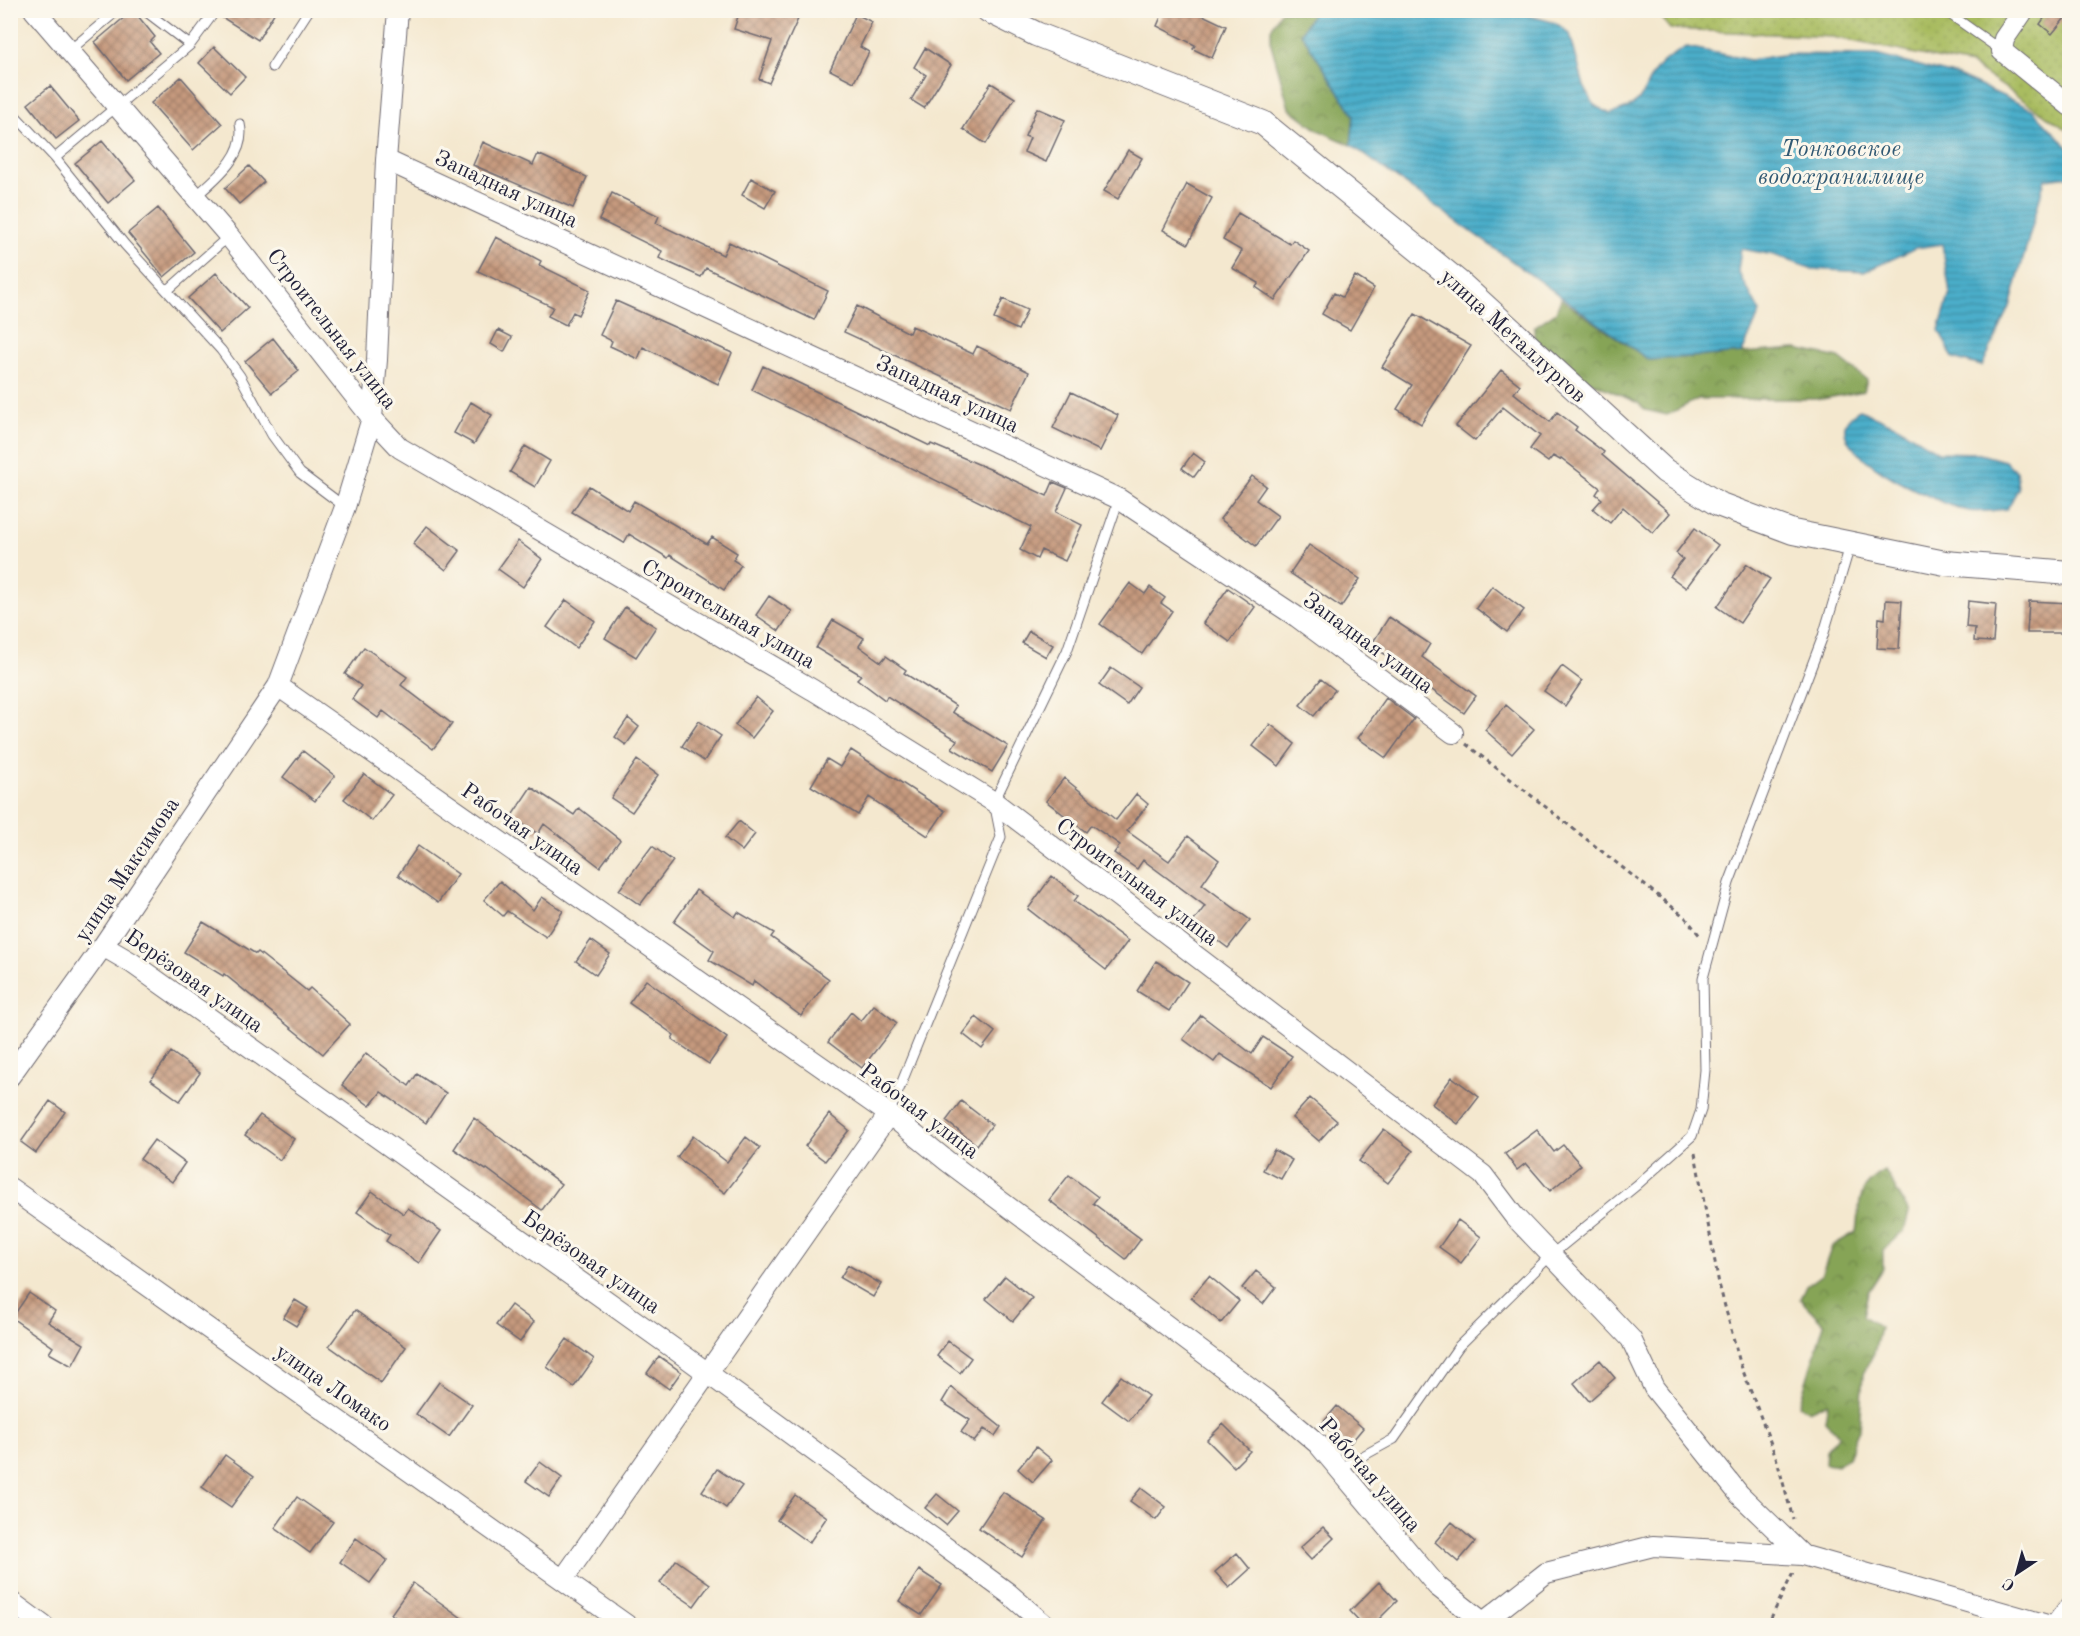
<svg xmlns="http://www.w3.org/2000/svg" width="2080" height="1636" font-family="'Old Standard TT',serif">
<defs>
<pattern id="green-dots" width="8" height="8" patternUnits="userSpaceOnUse" patternTransform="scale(1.5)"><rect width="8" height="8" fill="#a9bc60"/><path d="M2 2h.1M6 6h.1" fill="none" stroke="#91a154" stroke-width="1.8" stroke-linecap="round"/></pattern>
<pattern id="forest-crowns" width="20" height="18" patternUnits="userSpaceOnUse" patternTransform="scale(1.5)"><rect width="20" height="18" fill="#86a456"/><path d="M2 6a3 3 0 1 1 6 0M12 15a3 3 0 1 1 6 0" fill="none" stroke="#6d8548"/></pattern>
<pattern id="water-rules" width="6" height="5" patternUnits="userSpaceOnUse" patternTransform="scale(1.5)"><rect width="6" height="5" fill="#4baeca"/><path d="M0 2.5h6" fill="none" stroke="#3e8da5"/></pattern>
<pattern id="building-cross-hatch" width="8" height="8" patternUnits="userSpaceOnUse" patternTransform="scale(1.5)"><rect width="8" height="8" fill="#c69a7e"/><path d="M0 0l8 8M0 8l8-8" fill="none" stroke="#a07d68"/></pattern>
</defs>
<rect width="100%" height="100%" fill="#fbf7ec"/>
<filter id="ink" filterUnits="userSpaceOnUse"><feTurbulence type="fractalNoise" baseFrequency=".0167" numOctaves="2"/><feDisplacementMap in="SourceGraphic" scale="12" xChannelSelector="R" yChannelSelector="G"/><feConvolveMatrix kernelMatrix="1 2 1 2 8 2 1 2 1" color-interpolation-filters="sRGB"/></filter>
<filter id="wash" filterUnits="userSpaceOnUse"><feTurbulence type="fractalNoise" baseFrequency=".008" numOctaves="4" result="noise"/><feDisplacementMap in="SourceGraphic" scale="24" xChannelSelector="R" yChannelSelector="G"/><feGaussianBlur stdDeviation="1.35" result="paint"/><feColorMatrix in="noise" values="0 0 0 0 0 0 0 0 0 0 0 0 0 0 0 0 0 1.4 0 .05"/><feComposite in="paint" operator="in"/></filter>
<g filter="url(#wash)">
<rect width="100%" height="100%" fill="#f4e8cf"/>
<path fill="url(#green-dots)" stroke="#666f4e" stroke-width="1.5" d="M1655,11H2069V131L1971,65L1832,37L1670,29Z"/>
<path fill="url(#forest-crowns)" stroke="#546348" stroke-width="1.5" d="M1281,11H1314L1301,33L1354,115L1351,145L1318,130L1289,108L1271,44V29Z
M1561,299L1649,360L1796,349L1839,358L1867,380L1864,391L1822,399H1698L1667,415L1645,410L1638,403L1587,380L1534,340V327L1556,312Z
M1885,1171L1909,1212L1904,1231L1883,1251V1269L1868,1292L1863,1316L1880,1328L1874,1353L1863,1374L1859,1429L1848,1457L1838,1466L1825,1464L1826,1450L1839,1435L1825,1420L1828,1402L1809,1411L1799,1405L1824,1324L1800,1299L1806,1286L1822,1274L1832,1246L1856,1232C1860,1202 1856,1187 1885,1171Z"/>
<path fill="url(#water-rules)" stroke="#366882" stroke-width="1.5" d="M1314,11H1525L1527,15L1556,23L1570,34L1584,86L1594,105L1610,114C1652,103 1638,90 1659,66C1665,58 1678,52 1687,47L1750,60L1788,54L1876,55L1958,76L2032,109L2069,148V176L2045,179L2010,307L1982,366L1953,358L1939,330L1950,293L1942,244L1916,248L1864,272L1812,269L1774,255L1741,249L1738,271L1760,312L1742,353L1649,360L1351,145L1354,115L1301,33Z
M1860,410L1899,427L1938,452L1976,453L2005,461L2016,471L2018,489L2007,509C1995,510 1981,513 1969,511C1943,506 1798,443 1860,410Z"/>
<g id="blocks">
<path fill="url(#building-cross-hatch)" d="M133,10L155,37L150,42L159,53L126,80L95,42Z
M223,10H276L258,40L220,16Z
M740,10H802L769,83L759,79L772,41L734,29Z
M1164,10H1192L1226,26L1212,58L1193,49L1195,45L1157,26Z
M2050,10H2055L2065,18L2052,34L2040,24Z
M856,14L872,22L860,47L869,52L854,82L830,70Z
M214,47L245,77L230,93L199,63Z
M925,48L951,65L924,108L911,100L926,75L914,67Z
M181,77L222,124L193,150L151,103Z
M991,83L1015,98L986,144L963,129Z
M50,86L79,121L56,139L28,104Z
M1037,108L1065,120L1046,162L1024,152L1030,138L1025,136Z
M102,141L135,180L108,203L75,163Z
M483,142L533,165L538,154L587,177L573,208L473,165Z
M1128,150L1142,158L1118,199L1104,191Z
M249,166L264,182L239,204L225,188Z
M751,178L775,191L765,208L742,195Z
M1187,184L1212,198L1188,244L1163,230Z
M612,193L659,216L656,223L723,255L729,242L828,291L814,320L706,268L701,277L659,258L662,251L599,220Z
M158,208L194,252L164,277L128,233Z
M1238,213L1290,244L1293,240L1309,251L1275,300L1256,287L1259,283L1232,268L1242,251L1223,240Z
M496,237L541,261L539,265L590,290L578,315L573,312L566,325L548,316L553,307L478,271Z
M216,273L248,308L220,333L188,298Z
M1355,276L1374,288L1350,330L1322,314L1334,293L1342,297Z
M1003,299L1027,310L1018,330L994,319Z
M616,301L732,353L718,384L643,347L638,359L610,346L612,341L600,335Z
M857,306L909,333L912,326L973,354L977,346L1029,372L1011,409L844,332Z
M1415,314L1471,346L1421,424L1397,409L1412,385L1382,367Z
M498,330L512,337L504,352L491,344Z
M273,338L299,371L272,393L245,361Z
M763,366L930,446L931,444L992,470L1047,496L1053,482L1067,488L1056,512L1082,525L1065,561L1041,550L1037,559L1020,550L1031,527L752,390Z
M1501,370L1520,385L1514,393L1550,422L1557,412L1577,427L1575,430L1604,452L1602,455L1670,513L1653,533L1623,507L1610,523L1593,509L1602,499L1596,494L1600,488L1561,458L1560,460L1553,456L1548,462L1530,449L1540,436L1503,407L1475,441L1456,426Z
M1071,392L1118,415L1100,451L1053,428Z
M471,402L492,415L474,444L454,433Z
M525,446L550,461L535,487L510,472Z
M1193,453L1205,462L1194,477L1182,468Z
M1252,476L1266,486L1256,500L1278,516L1256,546L1220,519Z
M589,486L628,511L634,501L707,544L712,537L737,553L733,560L741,565L724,590L670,555L668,558L629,534L624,543L572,512Z
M427,526L460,551L446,570L413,544Z
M1695,528L1718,545L1686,588L1670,576L1683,559L1676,553Z
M518,541L542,559L523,587L498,569Z
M1309,545L1360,579L1341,607L1290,573Z
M1747,564L1770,579L1740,623L1717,607Z
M1130,583L1145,594L1150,587L1165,598L1161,603L1172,611L1142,654L1100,624Z
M1492,586L1524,610L1507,632L1476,608Z
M1228,588L1255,607L1230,642L1203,623Z
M769,596L792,611L779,631L756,615Z
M566,600L595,621L576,648L547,627Z
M1886,600L1902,601L1899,649L1877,648L1879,618L1885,619Z
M1968,601L1996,604L1993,642L1974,641L1975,628L1966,627Z
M2029,601L2070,603V633H2027Z
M625,607L656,627L636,657L605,638Z
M1389,617L1430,644L1422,657L1476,696L1464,713L1428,687L1430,684L1371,645Z
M833,620L864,638L859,646L881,662L886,656L906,670L904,673L956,706L952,712L1008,746L992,772L952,748L957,740L887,696L885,700L857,679L861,675L816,648Z
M1029,631L1053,645L1046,657L1022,643Z
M364,647L407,677L401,685L452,724L433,749L383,711L378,718L352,699L361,686L345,674Z
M1562,666L1582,681L1565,706L1544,691Z
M1111,668L1139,687L1127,705L1099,685Z
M1321,679L1335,690L1314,716L1300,705Z
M756,697L773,711L752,738L735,725Z
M1386,698L1414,719L1386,758L1358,738Z
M1506,705L1534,729L1512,754L1485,730Z
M628,718L639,727L626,745L615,737Z
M699,721L721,736L704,761L682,746Z
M1270,724L1295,744L1279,766L1253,746Z
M851,750L945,811L928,836L869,797L858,815L811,786L827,759L840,767Z
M303,751L335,776L315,801L283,777Z
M637,760L658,775L632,812L611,798Z
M364,774L392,795L372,821L344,799Z
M1064,778L1116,820L1136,794L1148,804L1127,831L1169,861L1188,836L1219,860L1202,884L1250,920L1228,948L1193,922L1205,906L1143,860L1137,869L1114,853L1120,845L1091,825L1086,832L1046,801Z
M531,787L574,815L579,808L620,840L600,867L544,824L538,834L511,817Z
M739,821L755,834L742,851L725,838Z
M418,846L458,874L438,903L398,875Z
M652,846L673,861L640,905L619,890Z
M1052,876L1078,896L1074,901L1128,941L1106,970L1028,909Z
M500,881L533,910L542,897L563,911L546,937L507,911L503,916L484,900Z
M696,890L735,917L738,912L774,933L771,937L829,979L801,1016L754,981L752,986L709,960L714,951L674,922Z
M203,922L256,954L258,952L307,991L310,988L350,1024L323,1054L224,974L223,976L184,952Z
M591,940L610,954L596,975L576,961Z
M1156,961L1188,982L1169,1011L1137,991Z
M646,980L727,1038L709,1064L672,1039L674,1035L629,1003Z
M874,1005L897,1023L862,1068L828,1042L851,1012L861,1021Z
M1201,1015L1252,1054L1263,1037L1292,1056L1271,1087L1220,1054L1214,1062L1183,1039Z
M976,1017L995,1032L982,1049L963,1034Z
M171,1052L200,1073L180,1101L151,1080Z
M366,1053L409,1086L417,1074L446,1093L426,1123L381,1092L370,1106L342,1085Z
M1452,1077L1479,1097L1458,1124L1432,1104Z
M1310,1098L1337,1121L1319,1141L1292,1118Z
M50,1101L65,1112L36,1153L21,1142Z
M961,1101L992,1125L977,1145L946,1121Z
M829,1114L849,1130L825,1161L805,1146Z
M260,1115L294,1139L280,1160L245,1135Z
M474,1118L561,1184L542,1210L487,1169L486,1170L454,1149Z
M1384,1129L1413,1151L1388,1183L1359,1161Z
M1537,1130L1554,1152L1563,1145L1581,1165L1550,1191L1526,1163L1517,1170L1505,1154Z
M693,1136L727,1162L746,1137L760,1148L725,1193L677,1157Z
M154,1140L185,1163L172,1182L140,1159Z
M1274,1150L1292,1160L1281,1179L1263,1170Z
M1069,1175L1098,1197L1093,1203L1141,1239L1126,1259L1049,1200Z
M372,1191L404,1214L408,1208L441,1231L419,1263L386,1241L390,1235L357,1212Z
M1458,1220L1481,1237L1461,1263L1439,1247Z
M848,1265L881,1284L873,1297L840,1278Z
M1256,1271L1276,1287L1263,1304L1242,1288Z
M1005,1276L1032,1298L1013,1321L986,1299Z
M1209,1276L1239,1301L1221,1323L1191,1298Z
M29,1293L55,1311L48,1322L84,1344L72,1366L49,1353L53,1347L12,1318Z
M295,1300L308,1308L296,1326L283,1318Z
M511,1305L534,1322L520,1342L496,1325Z
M355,1310L406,1347L381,1383L329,1346Z
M567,1339L594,1359L574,1387L547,1367Z
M948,1341L971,1358L960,1373L937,1356Z
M659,1356L681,1372L669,1389L647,1373Z
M1600,1360L1615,1378L1589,1401L1574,1383Z
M1121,1376L1148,1396L1129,1421L1102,1401Z
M439,1382L472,1405L449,1437L416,1414Z
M951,1387L1001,1427L995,1436L984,1429L974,1442L961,1432L970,1420L942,1402Z
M1337,1406L1363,1428L1348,1446L1322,1424Z
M1223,1424L1250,1451L1234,1467L1207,1440Z
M1036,1447L1052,1460L1033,1482L1018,1469Z
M225,1455L254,1476L231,1507L202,1487Z
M540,1462L562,1478L549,1497L526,1481Z
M717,1469L742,1486L726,1508L702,1491Z
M1141,1488L1166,1507L1156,1520L1130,1501Z
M1003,1492L1046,1520L1022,1557L979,1528Z
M937,1494L958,1511L946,1525L925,1508Z
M795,1495L827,1517L809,1543L777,1520Z
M297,1497L333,1522L310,1553L275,1528Z
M1452,1522L1475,1542L1458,1562L1435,1542Z
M1323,1527L1334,1538L1311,1560L1300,1548Z
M356,1538L387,1560L370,1583L340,1562Z
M1237,1553L1250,1569L1229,1588L1215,1572Z
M676,1560L710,1584L694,1606L660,1583Z
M919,1570L942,1585L921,1615L899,1601Z
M1379,1582L1397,1601L1372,1626H1364L1350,1611Z
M413,1583L473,1626H407L391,1614Z"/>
</g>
</g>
<g filter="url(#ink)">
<use href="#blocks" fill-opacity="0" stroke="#6c676f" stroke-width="1.5"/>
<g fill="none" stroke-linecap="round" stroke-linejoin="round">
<defs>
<path id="service" d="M144,10L190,45
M1944,10L2002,51
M69,51L118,10
M272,67L309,10
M10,110L55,158L125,245L221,350L240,376L272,435L300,473L345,507
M55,158L190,45L216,10
M195,197C216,178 247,155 240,124
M167,291L229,236
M889,1114L1001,837L994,802L1067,651L1119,499
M1339,1469L1394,1439L1459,1346L1551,1255L1637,1185L1692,1136L1701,1110L1705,1070L1703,978L1729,883L1823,636L1850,546"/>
<path id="minor" d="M34,10L229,236L372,418L400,448L813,690L994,802L1483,1175L1514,1216L1631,1339L1654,1388L1739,1494L1802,1555
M2024,10L2004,39L2002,51L2070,106
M386,160L1119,499L1297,617L1453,733
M278,686L889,1114L947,1161L1265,1399L1318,1444L1437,1586L1488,1626
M103,946L132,963L687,1358L1008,1593L1046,1626
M10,1076L103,946L278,686L345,507L372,418L377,360L386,160L398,10
M10,1188L628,1626
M564,1578L889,1114
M10,1601L44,1626
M1485,1621L1546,1573L1653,1546L1802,1555L2051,1626"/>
<path id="tertiary" d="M988,10L1036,34L1263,123L1463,286L1665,471L1718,504L1793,532L1945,563L2070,573"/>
<path id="primary" d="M2061,1626L2070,1614"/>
</defs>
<use href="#service" stroke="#6c676f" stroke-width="11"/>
<use href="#minor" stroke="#6c676f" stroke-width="22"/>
<use href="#tertiary" stroke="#6c676f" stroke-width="26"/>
<use href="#primary" stroke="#6c676f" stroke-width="32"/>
<path stroke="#6c676f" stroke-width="3" stroke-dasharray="4.5 4.5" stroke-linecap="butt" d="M1466,744L1685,917L1701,937
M1695,1153L1719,1284L1740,1363L1776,1457L1793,1519
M1767,1626L1793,1573"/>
<use href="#service" stroke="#fff" stroke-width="9"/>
<use href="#minor" stroke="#fff" stroke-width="20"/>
<use href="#tertiary" stroke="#fff" stroke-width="24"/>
<use href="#primary" stroke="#fff" stroke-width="30"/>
</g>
</g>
<g text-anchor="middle" stroke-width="6" stroke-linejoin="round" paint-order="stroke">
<g font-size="22" fill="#22223b" stroke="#fbf7ec">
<text transform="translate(507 188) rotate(25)" y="8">Западная улица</text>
<text transform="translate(333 328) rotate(52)" y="8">Строительная улица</text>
<text transform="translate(1514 335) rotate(42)" y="8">улица Металлургов</text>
<text transform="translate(948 393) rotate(25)" y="8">Западная улица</text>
<text transform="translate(729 613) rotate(30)" y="8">Строительная улица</text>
<text transform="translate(1369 642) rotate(36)" y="8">Западная улица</text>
<text transform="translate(523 828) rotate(35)" y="8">Рабочая улица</text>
<text transform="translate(126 869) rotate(-56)" y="8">улица Максимова</text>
<text transform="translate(1138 881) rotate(37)" y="8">Строительная улица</text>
<text transform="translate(195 980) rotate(35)" y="8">Берёзовая улица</text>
<text transform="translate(920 1110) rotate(37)" y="8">Рабочая улица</text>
<text transform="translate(592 1261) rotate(35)" y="8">Берёзовая улица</text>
<text transform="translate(334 1387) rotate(35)" y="8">улица Ломако</text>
<text transform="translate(1371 1474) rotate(49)" y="8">Рабочая улица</text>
</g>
<g font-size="24" font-style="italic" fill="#325a74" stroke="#fbf7ec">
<text x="1841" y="156">Тонковское<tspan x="1841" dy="28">водохранилище</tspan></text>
</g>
</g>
<rect width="2080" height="1636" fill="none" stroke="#fbf7ec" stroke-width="36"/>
<g transform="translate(2017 1573) rotate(216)" stroke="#fbf7ec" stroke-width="4.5" paint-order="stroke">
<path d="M0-4.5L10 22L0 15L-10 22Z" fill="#22223b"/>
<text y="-9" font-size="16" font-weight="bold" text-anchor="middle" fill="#22223b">С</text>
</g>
</svg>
